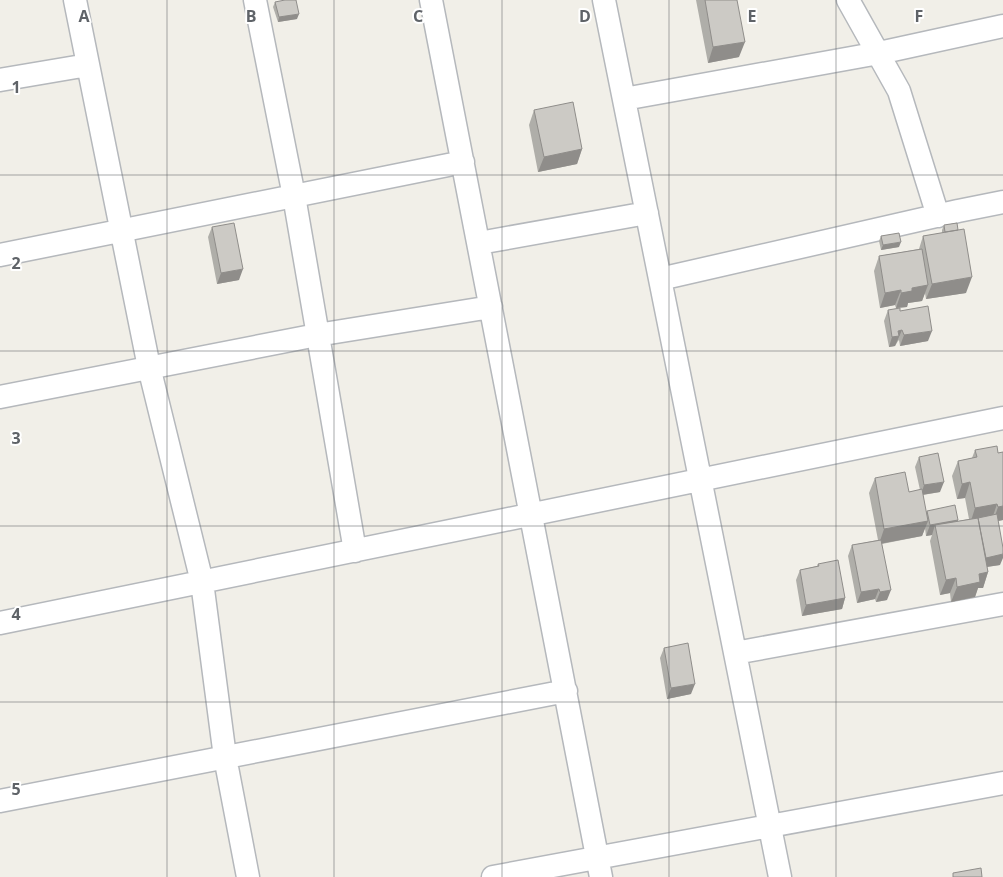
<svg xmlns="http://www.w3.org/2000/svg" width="1003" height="877" font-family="'Open Sans',sans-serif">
<rect width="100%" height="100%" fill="#f1efe8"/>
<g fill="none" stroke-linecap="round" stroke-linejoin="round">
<defs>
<path id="minor" d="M75,0L149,367L202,582L225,757L248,877
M255,0L294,196L355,551
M431,0L601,877
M604,0L780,877
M848,0L899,91L938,216
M0,80L88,65
M624,99L879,53L1003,26
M479,243L647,213
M0,255L463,162
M660,279L958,211L1003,202
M0,397L317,335L491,307
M0,623L1003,418
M735,653L1003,604
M0,801L566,691
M493,877L1003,783"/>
</defs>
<use href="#minor" stroke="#b5b8bc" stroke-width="25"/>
<use href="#minor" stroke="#fff" stroke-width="22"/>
</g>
<path fill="#afaea9" d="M696,0H737L739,57L708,63Z
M275,2L297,19L278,22L273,7Z
M534,110L582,149L577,164L538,172L529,125Z
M944,225L966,293L926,299L925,293L922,301L908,303L907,307L896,308L895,305L880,308L874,271L879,256L919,249L923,236L942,233V230Z
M212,227L239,280L217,284L208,237Z
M881,236L899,247L881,250L879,241Z
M888,310L900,311L928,341L900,346L899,340L898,341L895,346L889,347L884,321Z
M975,450L998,453L1003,452V520L998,521L1000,565L987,567L988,572L983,588H978L975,597L951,602L950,593L940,595L930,541L932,535L926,536L925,528L922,536L882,544L887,600L876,602L875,599L857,603L848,556L852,545L878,540L869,493L875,478L909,492L920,490L915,467L919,457L940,492L923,495L926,513L927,511L958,520V521L969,519L965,498L957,499L952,476L958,461L972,458Z
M818,564L845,598L842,609L802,616L796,580L800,570L817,566Z
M664,648L691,694L667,699L660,658Z"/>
<path fill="#8f8d8a" d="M299,14L297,19L278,22L279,17Z
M745,42L739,57L708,63L713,47Z
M582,149L577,164L538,172L544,157Z
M901,242L899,247L881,250L883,245Z
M243,269L239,280L217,284L221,273Z
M972,277L966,293L926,299L932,284Z
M928,285L922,301L908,303L907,307L896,308L901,293L912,288Z
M901,290L895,305L880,308L885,293Z
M902,330L895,346L889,347L892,337L898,331Z
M932,331L928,341L900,346L904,335Z
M944,482L940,492L921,495L924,485Z
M970,482L965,498L957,499L962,484Z
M997,504L992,519L970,524L975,508Z
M1003,506V520L993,522L998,507Z
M958,520L954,531L935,525L932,535L926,536L930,525Z
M928,521L922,536L879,544L884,529Z
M1003,554V558L1000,565L979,568L983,558Z
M988,572L983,588H978L975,597L951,602L957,587L979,574Z
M956,578L950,593L940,595L946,580Z
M879,589L875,599L857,603L861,592Z
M891,590L887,600L876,602L880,592Z
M845,598L842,609L802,616L806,605Z
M695,684L691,694L667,699L671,688Z"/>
<path fill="#cccac5" stroke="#8f8d8a" d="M285,0H296L299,14L279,17L275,2Z
M705,0H737L745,42L713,47Z
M573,102L582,149L544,157L534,110Z
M234,223L243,269L221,273L212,227Z
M957,223L958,230L945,232L944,225Z
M964,229L972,277L932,284L923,236Z
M899,233L901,242L883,245L881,236Z
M922,249L928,285L912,288V291L901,293V290L885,293L879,256Z
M928,306L932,331L904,335L902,330L898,331L899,336L892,337L888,310L900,308V311Z
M997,446L998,453L1003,452V506L998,507L997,504L975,508L970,482L962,484L958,461L977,457L975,450Z
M938,453L944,482L924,485L919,457Z
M905,472L909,492L922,489L928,521L884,529L875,478Z
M955,505L958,520L930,525L927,511Z
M997,514L1003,548V554L986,558L978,518Z
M978,518L988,572L979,574L980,582L957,587L956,578L946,580L935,525Z
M881,540L891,590L880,592L879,589L861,592L852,545Z
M838,560L845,598L806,605L800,570L819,566L818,564Z
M688,643L695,684L671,688L664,648Z
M981,868L982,877H953V873Z"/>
<path fill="none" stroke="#5f6368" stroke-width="1" stroke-opacity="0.55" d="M167,0V877M334,0V877M502,0V877M669,0V877M836,0V877M0,175H1003M0,351H1003M0,526H1003M0,702H1003"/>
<g font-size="16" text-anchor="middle" font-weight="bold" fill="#5f6368" stroke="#fff" stroke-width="4" stroke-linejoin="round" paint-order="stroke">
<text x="84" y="22">A</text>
<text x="251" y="22">B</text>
<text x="418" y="22">C</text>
<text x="585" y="22">D</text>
<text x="752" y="22">E</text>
<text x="919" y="22">F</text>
<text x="16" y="93">1</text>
<text x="16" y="269">2</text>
<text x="16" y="444">3</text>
<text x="16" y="620">4</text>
<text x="16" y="795">5</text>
</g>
</svg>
